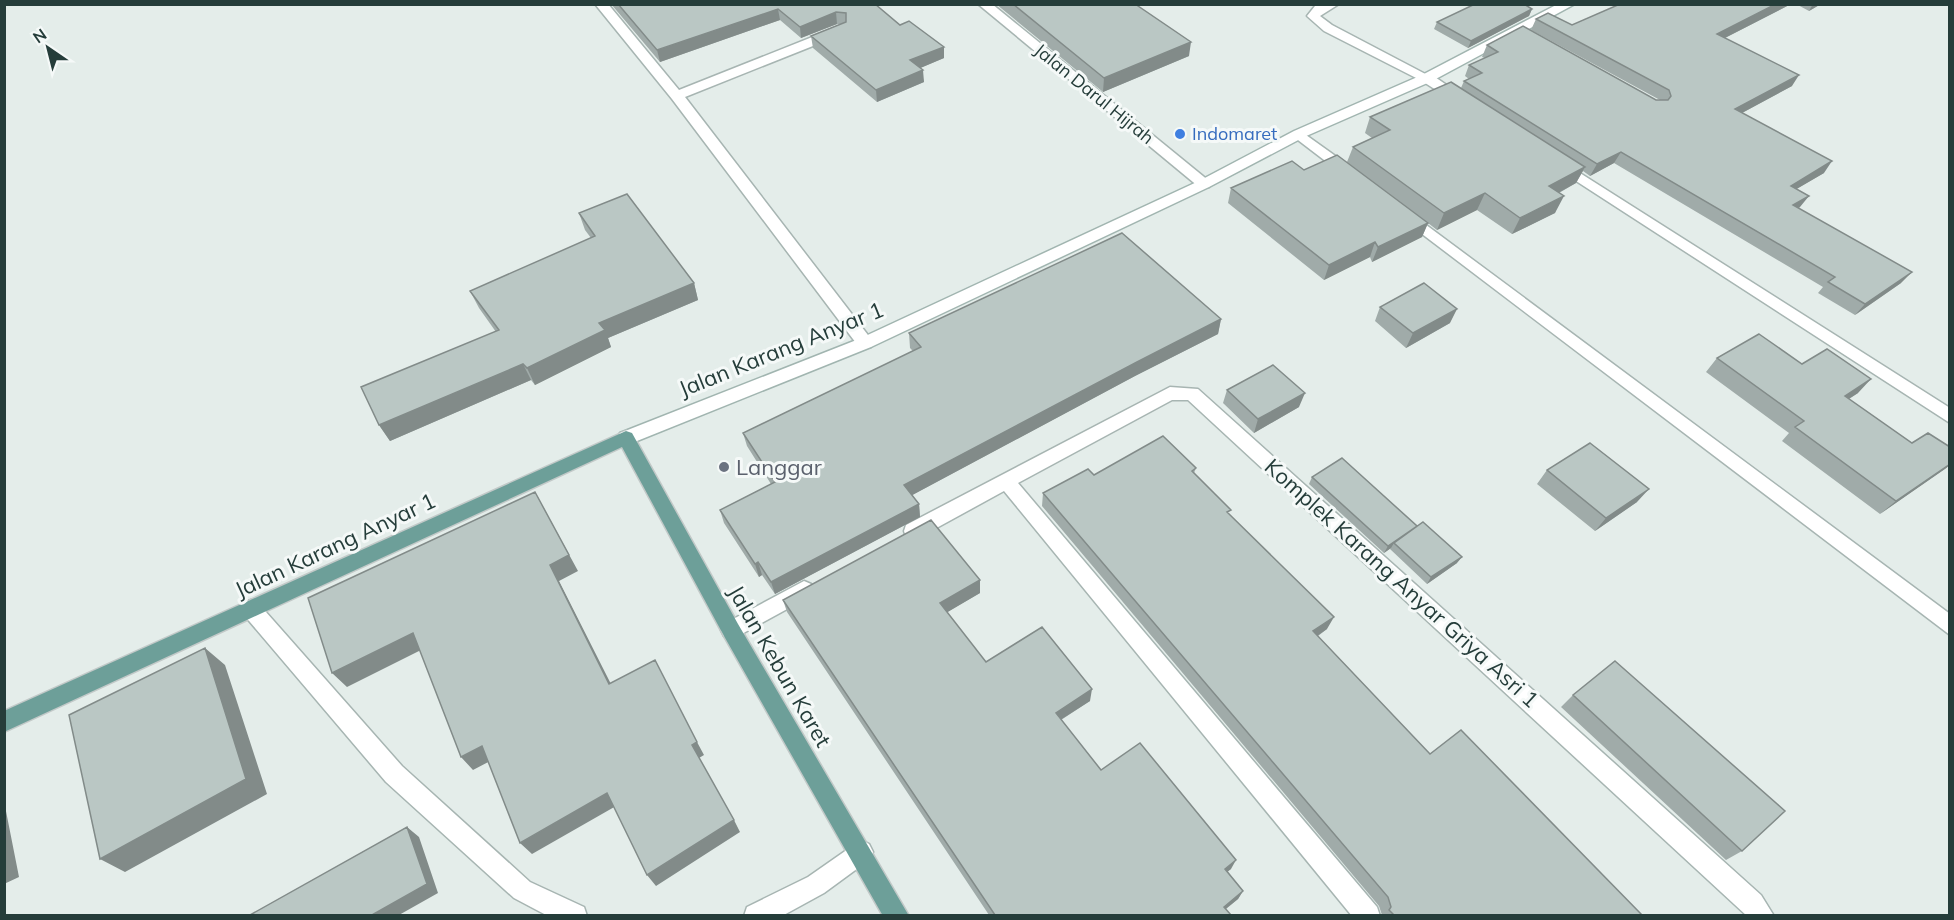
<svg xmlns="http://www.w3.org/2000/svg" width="1954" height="920" font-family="Mulish,sans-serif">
<rect width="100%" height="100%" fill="#e4edea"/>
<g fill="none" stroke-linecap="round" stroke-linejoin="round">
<defs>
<path id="service" d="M1320,4H1339L1320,16L1332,25L1433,78L1427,82L1422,81L1324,31L1307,16L1315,6Z"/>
<path id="minor" d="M595,4H608L679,90L830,30H838V36L685,97L871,339L873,343L871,347H859L672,99Z
M1427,74L1432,75L1467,99L1465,102H1455L1422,81L1421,78Z
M1299,130L1355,170V176H1345L1294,137L1292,134Z
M1561,161L1950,408V423L1556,168V162Z
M1406,210L1950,614V635L1401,218L1399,215L1401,212Z
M1170,387L1198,389L1761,895L1774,916H1747L1188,400H1172L1018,483L1377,907L1380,916H1352L1004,491L920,537L913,539L906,537L904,531L906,525Z
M804,581L811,584L814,590L811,596L738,636L731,639L724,636L721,630L724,624Z
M251,600L258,603L402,766L530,882L584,907L587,916H548L514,898L386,782L244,615L241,609L244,603Z
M861,840L869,844L873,852L869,860L824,893L782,916H744L747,907L808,877Z"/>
<path id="tertiary" d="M978,4H992L1209,181V187H1199Z"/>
<path id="secondary" d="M1558,4H1575L1432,81L1304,137L1209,187L871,347L632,443H620L617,438L620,433L859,339L1199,181L1294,131L1422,75Z"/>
<path id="primary" d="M626,431L632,433L738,624L909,916H883L724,636L622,447L4,732V711Z"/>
</defs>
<use href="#service" stroke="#a7b5b2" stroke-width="3"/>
<use href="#minor" stroke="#a7b5b2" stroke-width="3"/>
<use href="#tertiary" stroke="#a7b5b2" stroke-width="3"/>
<use href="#secondary" stroke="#a1b5b0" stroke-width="3"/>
<use href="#primary" stroke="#c2c9c8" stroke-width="3"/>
<use href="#service" fill="#fff" fill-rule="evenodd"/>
<use href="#minor" fill="#fff" fill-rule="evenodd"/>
<use href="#tertiary" fill="#fff" fill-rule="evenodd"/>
<use href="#secondary" fill="#fff" fill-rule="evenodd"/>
<use href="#primary" fill="#6d9f99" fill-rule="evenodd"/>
</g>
<path fill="#a0aba9" d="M611,4H875L900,25L944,47V58L920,68L924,82L877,102L813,48L811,36L841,24H837L801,38L780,20L660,62Z
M996,4H1135L1189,56L1103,92Z
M1620,4H1791L1725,38L1792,86L1742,113L1824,173L1796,189L1800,207L1798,208L1901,283L1855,315L1818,293L1823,287L1614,163L1590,176L1583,171L1576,183L1559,193L1555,213L1512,234L1477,210L1437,230L1428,223L1422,237L1372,262L1370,257L1324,280L1228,203L1231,188L1304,170L1347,162L1353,147L1372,138L1365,133L1370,117L1461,88L1464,81L1469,79L1465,76L1469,65L1485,58L1482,57L1487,45L1656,100H1660L1531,30L1536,19L1572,25Z
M1796,4H1821L1809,11Z
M1532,9L1529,16L1468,48L1434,29L1437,22Z
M579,213L694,283L698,300L608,338L611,347L535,385L531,380L390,441L379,425L496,332L479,308L470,291L591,238L585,230Z
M1380,307L1450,323L1406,348L1375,321Z
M1221,319L1218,334L1135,376L912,495L919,504L920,517L775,594L762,575L759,577L724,523L720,510L771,484L747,446L743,433L913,351L910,348L909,333Z
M1717,358L1802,364L1858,393L1849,399L1912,443L1950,447V465L1880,514L1782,441L1789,433L1706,372Z
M1227,390L1299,407L1254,433L1223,403Z
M1196,468L1194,473L1327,629L1318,636L1430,754L1642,915H1382L1379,906L1042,506L1043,493L1094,475Z
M1547,470L1637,502L1595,531L1537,484Z
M1312,477L1457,563L1427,584L1390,549L1391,548L1384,553L1309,484Z
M980,580V593L947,612L986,662L1090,701L1061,720L1101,770L1231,869L1227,871L1243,891L1238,899L1226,909L1231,915H989L787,612L783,600Z
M1573,695L1742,851L1726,860L1561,707Z"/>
<path fill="#828b89" d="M1776,4H1791L1711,45L1717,34Z
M1813,4H1821L1809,11Z
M778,9L780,20L660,62L657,50Z
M1532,9L1529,16L1468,48L1471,41Z
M836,12L837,24L801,38L800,27Z
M1191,42L1189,56L1103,92L1104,78Z
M944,47V58L911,72L910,60Z
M923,70L924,82L877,102L876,90Z
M1799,75L1792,86L1727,121L1735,109Z
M1621,152L1614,163L1590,176L1597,164Z
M1832,161L1824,173L1783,197L1791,186Z
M1585,167L1576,183L1540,203L1549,186Z
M1485,193L1477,210L1437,230L1444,213Z
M1564,196L1555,213L1512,234L1520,218Z
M1809,196L1800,207L1784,216L1793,205Z
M1428,223L1422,237L1372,262L1378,247Z
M1375,242L1370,257L1324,280L1329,265Z
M1912,272L1901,283L1855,315L1865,304Z
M694,283L698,300L608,338L611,347L535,385L527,368L599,323Z
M1457,309L1450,323L1406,348L1413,333Z
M1221,319L1218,334L1135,376L905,499L904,485L1137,362Z
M523,364L531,380L390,441L379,425Z
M1871,379L1858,393L1831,410L1845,396Z
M1305,393L1299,407L1254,433L1258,419Z
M1950,464V465L1945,469L1880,514L1896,501Z
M1649,489L1637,502L1595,531L1606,518Z
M535,492L578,571L559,581L618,698L609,684L550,565Z
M919,504L920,517L775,594L771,582Z
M1417,526L1394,543L1391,548L1384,553L1388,546Z
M1462,557L1457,563L1427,584L1431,577Z
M758,562L762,575L759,577L755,564Z
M980,580V593L941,616L940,603Z
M1334,617L1327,629L1307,643L1313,631Z
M413,633L425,648L347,687L332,673Z
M205,648L225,665L267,794L125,872L100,859Z
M1092,689L1090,701L1054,724L1056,713Z
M697,742L704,755L699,758L692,745Z
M482,746L494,759L473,770L461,757Z
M607,793L616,806L532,854L520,843Z
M4,801L19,877L4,884Z
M734,820L740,832L656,886L647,875Z
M407,827L419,837L438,893L399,915H372Z
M1236,860L1231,869L1220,878L1225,869Z
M1243,891L1238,899L1218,915L1224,907Z"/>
<path fill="#bac7c4" stroke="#828b89" stroke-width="1.5" d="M618,4H875L900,25L909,21L944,47L910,60L923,70L876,90L811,36L846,22V13L836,12L800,27L778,9L657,50Z
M1013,4H1135L1191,42L1104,78Z
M1475,4H1524L1532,9L1471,41L1437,22Z
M1620,4H1776L1717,34L1799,75L1735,109L1832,161L1791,186L1809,196L1793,205L1912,272L1865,304L1828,282L1835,277L1621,152L1597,164L1464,81L1482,73L1469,65L1498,52L1487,45L1523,26L1656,100H1668L1671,96L1669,90L1536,19L1548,13L1572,25Z
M1451,82L1585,167L1549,186L1564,196L1520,218L1485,193L1444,213L1353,147L1390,130L1370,117Z
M1337,155L1428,223L1378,247L1375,242L1329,265L1231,188L1292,161L1304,170Z
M627,194L694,283L599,323L605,330L527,368L523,364L379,425L361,387L499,330L470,291L595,236L579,213Z
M1122,233L1221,319L1137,362L904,485L919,504L771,582L758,562L755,564L720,510L775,482L743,433L921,347L909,333Z
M1424,283L1457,309L1413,333L1380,307Z
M1759,334L1802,364L1827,349L1871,379L1845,396L1912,443L1928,433L1950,447V464L1896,501L1795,427L1804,421L1717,358Z
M1273,365L1305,393L1258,419L1227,390Z
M1163,436L1196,468L1192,471L1231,510L1227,512L1334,617L1313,631L1430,754L1461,730L1642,915H1394L1389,910L1391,907L1388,897L1043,493L1088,469L1094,475Z
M1590,443L1649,489L1606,518L1547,470Z
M1342,458L1417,526L1388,546L1312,477Z
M535,492L569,555L550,565L609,684L655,660L697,742L692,745L734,820L647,875L607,793L520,843L482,746L461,757L413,633L332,673L308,598Z
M931,520L980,580L940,603L986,662L1042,627L1092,689L1056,713L1101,770L1140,743L1236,860L1225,869L1243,891L1224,907L1231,915H995L783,600Z
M1423,522L1462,557L1431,577L1394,543Z
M205,648L246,779L100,859L69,715Z
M1615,661L1785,811L1742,851L1573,695Z
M407,827L427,884L372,915H250Z"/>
<circle fill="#3f7fe0" stroke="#f5f9f8" stroke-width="2" cx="1180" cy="134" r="6"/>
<circle fill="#6b7280" stroke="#f5f9f8" stroke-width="2" cx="724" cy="467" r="6"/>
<g text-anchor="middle" stroke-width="6" stroke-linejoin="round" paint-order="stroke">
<g font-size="18" fill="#253d3a" stroke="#f5f9f8">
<text transform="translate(1094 94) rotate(39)" y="6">Jalan Darul Hijrah</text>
</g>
<g font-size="18" fill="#366cbe" stroke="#f5f9f8" text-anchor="start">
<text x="1192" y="140">Indomaret</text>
</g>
<g font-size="22" fill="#253d3a" stroke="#f5f9f8">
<text transform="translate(781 349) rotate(-22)" y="8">Jalan Karang Anyar 1</text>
<text transform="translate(335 545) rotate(-25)" y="8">Jalan Karang Anyar 1</text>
<text transform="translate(1402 583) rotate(42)" y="8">Komplek Karang Anyar Griya Asri 1</text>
<text transform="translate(780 666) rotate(60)" y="8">Jalan Kebun Karet</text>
</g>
<g font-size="22" fill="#5b616d" stroke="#f5f9f8" text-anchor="start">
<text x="736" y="475">Langgar</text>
</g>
</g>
<rect width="1954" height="920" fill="none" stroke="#253d3a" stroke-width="12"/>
<g transform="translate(48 48) rotate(325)" stroke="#f5f9f8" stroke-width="4.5" paint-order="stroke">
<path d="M0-4.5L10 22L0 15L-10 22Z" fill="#253d3a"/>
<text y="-9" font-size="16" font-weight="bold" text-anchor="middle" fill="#253d3a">N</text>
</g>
</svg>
